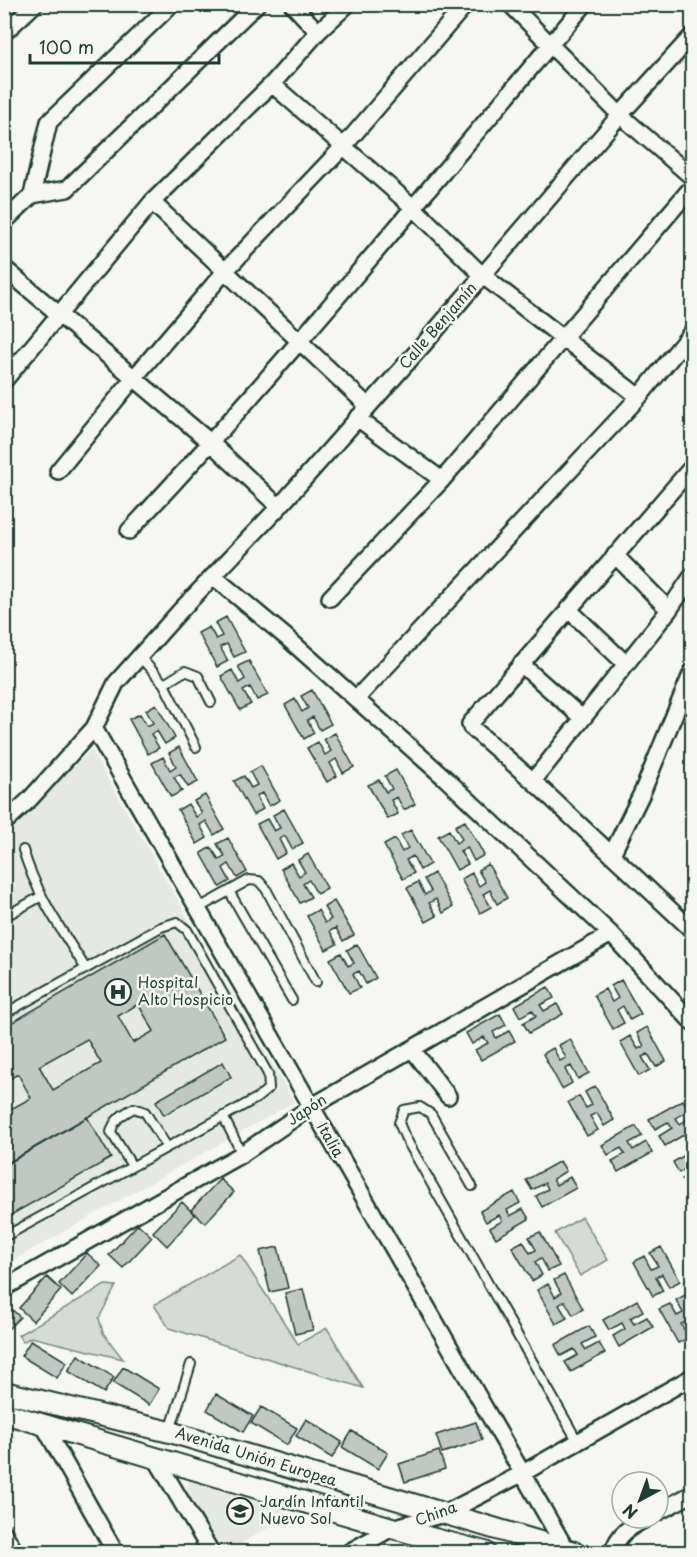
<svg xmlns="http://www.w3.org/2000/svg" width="697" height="1557" font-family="'Playpen Sans',sans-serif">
<rect width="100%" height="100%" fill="#f6f6f2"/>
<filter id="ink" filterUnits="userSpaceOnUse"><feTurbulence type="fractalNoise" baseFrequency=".0167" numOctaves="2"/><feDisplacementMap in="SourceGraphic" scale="12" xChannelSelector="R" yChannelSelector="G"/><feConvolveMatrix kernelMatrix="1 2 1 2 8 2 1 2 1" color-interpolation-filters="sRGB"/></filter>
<g filter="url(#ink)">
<path fill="#e6e8e4" d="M91,750L294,1102L5,1265V832Z
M189,1477L285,1503L281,1520L227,1552H223L187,1494Z"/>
<path fill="#d6dbd6" stroke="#7a8c85" stroke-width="1.5" d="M582,1217L608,1260L580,1276L555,1233Z
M240,1255L298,1344L327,1328L363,1388L169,1328L154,1305Z
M105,1285L116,1286L99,1318L103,1333L123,1359L31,1337L23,1342L18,1335Z"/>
<path fill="#c1c8c3" stroke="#1f3d34" stroke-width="1.5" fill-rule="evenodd" d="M226,617L245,652L234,657L227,644L220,647L228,661L217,667L198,633L209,627L216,639L222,636L215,623Z
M249,661L268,695L257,700L250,687L243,691L251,704L240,710L221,676L232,670L239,683L245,679L238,666Z
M312,690L331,724L320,730L313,717L307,720L314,733L304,739L285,705L295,699L302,712L308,708L301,696Z
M156,704L175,738L165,744L157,731L151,734L159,748L148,754L129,719L140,714L147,726L153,723L146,710Z
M335,733L354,767L343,773L336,759L330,763L337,776L327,782L307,748L318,742L325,755L331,751L324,739Z
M179,747L198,782L188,787L180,774L174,777L182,791L171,797L152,763L163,757L170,770L176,766L169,753Z
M261,766L280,800L269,806L262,793L256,796L263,809L253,815L234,781L244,776L251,788L257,785L250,772Z
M396,770L415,804L404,810L397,797L391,800L398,814L388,819L368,785L379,780L386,792L392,789L385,776Z
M205,795L224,829L214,835L206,821L200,825L207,838L197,844L178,810L188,804L196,817L202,813L194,801Z
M284,809L303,843L292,849L285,836L279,839L286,853L276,859L257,824L267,819L274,831L280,828L273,815Z
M465,821L484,855L474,861L467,847L460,851L468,864L457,870L438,836L449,830L456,843L462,839L455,826Z
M411,830L430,864L420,870L413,856L406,860L414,873L403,879L384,845L395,839L402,852L408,848L401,835Z
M228,838L247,872L237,878L229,864L223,868L230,881L220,887L201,853L211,847L219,860L225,856L217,844Z
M308,854L327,888L317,894L309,880L303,884L311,897L300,903L281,869L291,863L299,876L305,872L298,860Z
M488,864L507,898L497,904L490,890L483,894L491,907L480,913L461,879L472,873L479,886L485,882L478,870Z
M434,873L453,907L443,913L436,899L429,903L437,916L426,922L407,888L418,882L425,895L431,891L424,879Z
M334,901L354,935L343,941L336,928L330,931L337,944L326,950L307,916L318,910L325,923L331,919L324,907Z
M165,934L225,1037L4,1166V1113L31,1098L18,1074L4,1082V1027ZM138,1004L154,1031L133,1043L118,1016ZM87,1039L101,1063L53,1090L39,1066Z
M357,944L376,978L366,984L359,971L353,974L360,988L349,993L330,959L341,953L348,966L354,963L347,950Z
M621,980L641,1014L630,1020L623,1006L617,1010L624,1023L613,1029L594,995L605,989L612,1002L618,998L611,986Z
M548,987L554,998L540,1005L544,1011L557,1004L563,1014L529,1033L523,1023L536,1016L532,1010L520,1017L514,1006Z
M500,1014L506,1025L493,1032L496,1038L509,1031L515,1041L481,1060L475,1050L488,1043L484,1037L472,1044L466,1033Z
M647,1027L666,1061L656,1067L648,1054L642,1057L650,1070L639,1076L620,1042L630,1036L638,1049L644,1046L637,1033Z
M570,1039L589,1073L578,1079L571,1066L565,1069L572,1083L562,1089L543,1054L553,1048L560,1061L566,1058L559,1045Z
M223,1062L231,1077L164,1115L156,1101Z
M595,1086L614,1120L604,1126L597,1113L590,1116L598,1130L587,1136L568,1102L579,1096L586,1108L592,1105L585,1092Z
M683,1100L689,1110L676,1118L680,1124L692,1116V1130L665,1146L659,1136L672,1128L668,1122L655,1129L649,1119Z
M87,1117L111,1158L4,1219V1165Z
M636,1126L642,1136L629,1143L633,1150L646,1142L652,1153L618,1172L612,1161L625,1154L621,1148L608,1155L602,1145Z
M692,1151V1167L691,1165L679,1173L673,1162Z
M560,1161L566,1171L553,1179L556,1185L570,1177L576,1188L542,1207L536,1196L548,1189L545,1183L532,1190L526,1180Z
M692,1173V1187L689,1189L682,1179Z
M220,1179L234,1192L205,1223L191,1210Z
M514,1192L520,1203L507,1210L510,1216L523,1209L529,1219L496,1238L490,1228L502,1221L499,1215L486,1222L480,1211Z
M182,1202L195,1215L167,1246L153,1232Z
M138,1224L152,1237L123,1268L109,1255Z
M540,1232L559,1266L548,1271L541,1258L535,1262L542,1275L532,1281L512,1247L523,1241L530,1253L536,1250L529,1237Z
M278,1247L288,1288L270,1292L260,1251Z
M661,1247L680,1281L669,1287L662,1274L656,1277L663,1291L653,1296L634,1262L644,1256L651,1269L658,1266L650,1253Z
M87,1253L101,1266L72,1297L59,1284Z
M564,1275L583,1309L573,1315L565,1301L559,1305L567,1318L556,1324L537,1290L548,1284L555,1297L561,1293L554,1280Z
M47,1277L61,1290L33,1321L19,1308Z
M303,1289L313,1330L295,1334L285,1293Z
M687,1294L692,1305V1330L688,1321L681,1324L689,1338L678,1343L659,1309L670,1304L677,1316L683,1313L676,1300Z
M637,1300L643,1311L630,1318L634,1324L647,1317L653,1327L619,1347L613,1336L625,1329L622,1323L609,1330L603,1320Z
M6,1304L20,1317L4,1333V1306Z
M589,1326L595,1337L582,1344L586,1350L599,1343L605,1353L571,1372L565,1362L578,1355L574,1349L561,1356L555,1345Z
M31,1340L67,1362L57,1378L21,1356Z
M78,1355L114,1377L104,1393L68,1371Z
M123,1367L159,1389L149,1405L113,1383Z
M216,1394L253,1416L243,1432L207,1410Z
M261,1407L297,1428L287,1445L251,1423Z
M306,1419L342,1442L332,1458L296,1436Z
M476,1422L482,1440L442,1453L436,1435Z
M352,1431L388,1453L378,1469L342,1447Z
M439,1451L445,1469L405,1482L399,1464Z"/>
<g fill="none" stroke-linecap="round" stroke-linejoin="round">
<defs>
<path id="service" d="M140,657L164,684L196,747
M164,684L185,671L198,676L211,702
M23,850C37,896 61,929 86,969
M229,891L292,1000
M197,909L249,880L259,881L266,889L316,982
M4,917L40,897
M4,1014L161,927L177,922L187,930L268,1074L269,1088L257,1098L4,1237
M223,1116L242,1154
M132,1166L111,1132C114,1119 123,1114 134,1108L145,1112L167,1147
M472,1186L431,1114L420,1107L404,1110L399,1123L405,1137L578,1442
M170,1431L191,1364"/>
<path id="minor" d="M292,4L318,32
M510,4L620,115L692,177
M7,30L35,4
M272,84L414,208L482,275L639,397
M32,195L49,122L172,4
M152,202L368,406
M4,222L32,195L67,189L257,4
M4,268L211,443L279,507
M4,381L152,202L272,84L318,32L348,4
M357,418L442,480
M692,467L470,724L471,727L533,781L692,930
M58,471L133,379L226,270L343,147L466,4
M129,531C288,362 434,181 585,4
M615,555L669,610
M213,576L286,637L445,778L611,934L692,1022
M330,598L442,480L692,187
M568,609L626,664
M521,664L582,718
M356,699L639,397L692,332
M94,728L567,1551
M533,781L669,610L692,576
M4,823L30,799L94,728L116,683L180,611L279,507L430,337L620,115L692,36
M612,854L642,793L692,672
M412,1049L448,1096
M4,1288L242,1154L311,1107L611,934
M44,1426L115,1552
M155,1457L211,1552
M658,1512L692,1494
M4,1533L15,1552
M349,1552L392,1528L444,1514L523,1473L692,1377
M613,1552C618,1533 630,1527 647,1518"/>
<path id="tertiary" d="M4,1392L170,1432L574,1552
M4,1413L392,1528L485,1552"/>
</defs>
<use href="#service" stroke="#1f3d34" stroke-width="12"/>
<use href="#minor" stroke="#1f3d34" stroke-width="20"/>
<use href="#tertiary" stroke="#1f3d34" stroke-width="24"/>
<use href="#service" stroke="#f6f6f2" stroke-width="8"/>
<use href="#minor" stroke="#f6f6f2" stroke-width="15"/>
<use href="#tertiary" stroke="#f6f6f2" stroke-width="20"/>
</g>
</g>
<defs>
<symbol id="hospital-ring" viewBox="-11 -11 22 22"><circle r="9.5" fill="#f6f6f2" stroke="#1f3d34" stroke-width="1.5"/><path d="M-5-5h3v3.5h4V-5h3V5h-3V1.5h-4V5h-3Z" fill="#1f3d34"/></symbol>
<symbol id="school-ring" viewBox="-11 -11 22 22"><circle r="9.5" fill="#f6f6f2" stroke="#1f3d34" stroke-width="1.5"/><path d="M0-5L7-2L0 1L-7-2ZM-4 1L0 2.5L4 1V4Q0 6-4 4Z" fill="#1f3d34"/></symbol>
</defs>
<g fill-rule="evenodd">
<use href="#hospital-ring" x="103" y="977" width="30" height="30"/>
<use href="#school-ring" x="225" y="1496" width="30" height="30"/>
</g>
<g text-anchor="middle" stroke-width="5" stroke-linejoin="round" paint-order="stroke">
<g font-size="15" fill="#1f3d34" stroke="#f6f6f2">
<text transform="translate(438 326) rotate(-49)" y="5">Calle Benjamín</text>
<text transform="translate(307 1110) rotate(-33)" y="5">Japón</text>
<text transform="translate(330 1140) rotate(60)" y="5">Italia</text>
<text transform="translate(256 1457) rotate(17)" y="5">Avenida Unión Europea</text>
<text transform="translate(436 1514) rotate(-20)" y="5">China</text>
</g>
<g font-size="15" fill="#1f3d34" stroke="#f6f6f2" text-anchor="start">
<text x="138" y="988">Hospital<tspan x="138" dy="17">Alto Hospicio</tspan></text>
<text x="260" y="1507">Jardín Infantil<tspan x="260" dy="17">Nuevo Sol</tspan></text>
</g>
</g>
<rect width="697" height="1557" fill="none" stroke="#f6f6f2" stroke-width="24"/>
<rect x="12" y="12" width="673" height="1533" fill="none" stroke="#1f3d34" stroke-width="2" filter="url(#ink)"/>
<g transform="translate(640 1500) rotate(221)"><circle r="28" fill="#f6f6f2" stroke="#a0aca6" stroke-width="1.5"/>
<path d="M0-4.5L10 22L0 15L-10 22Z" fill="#1f3d34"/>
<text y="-9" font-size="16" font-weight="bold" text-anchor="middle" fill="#1f3d34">N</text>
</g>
<path d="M30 54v9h189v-9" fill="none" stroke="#1f3d34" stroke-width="3"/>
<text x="39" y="54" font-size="18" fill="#1f3d34" stroke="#f6f6f2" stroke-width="4.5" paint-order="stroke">100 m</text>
</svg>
